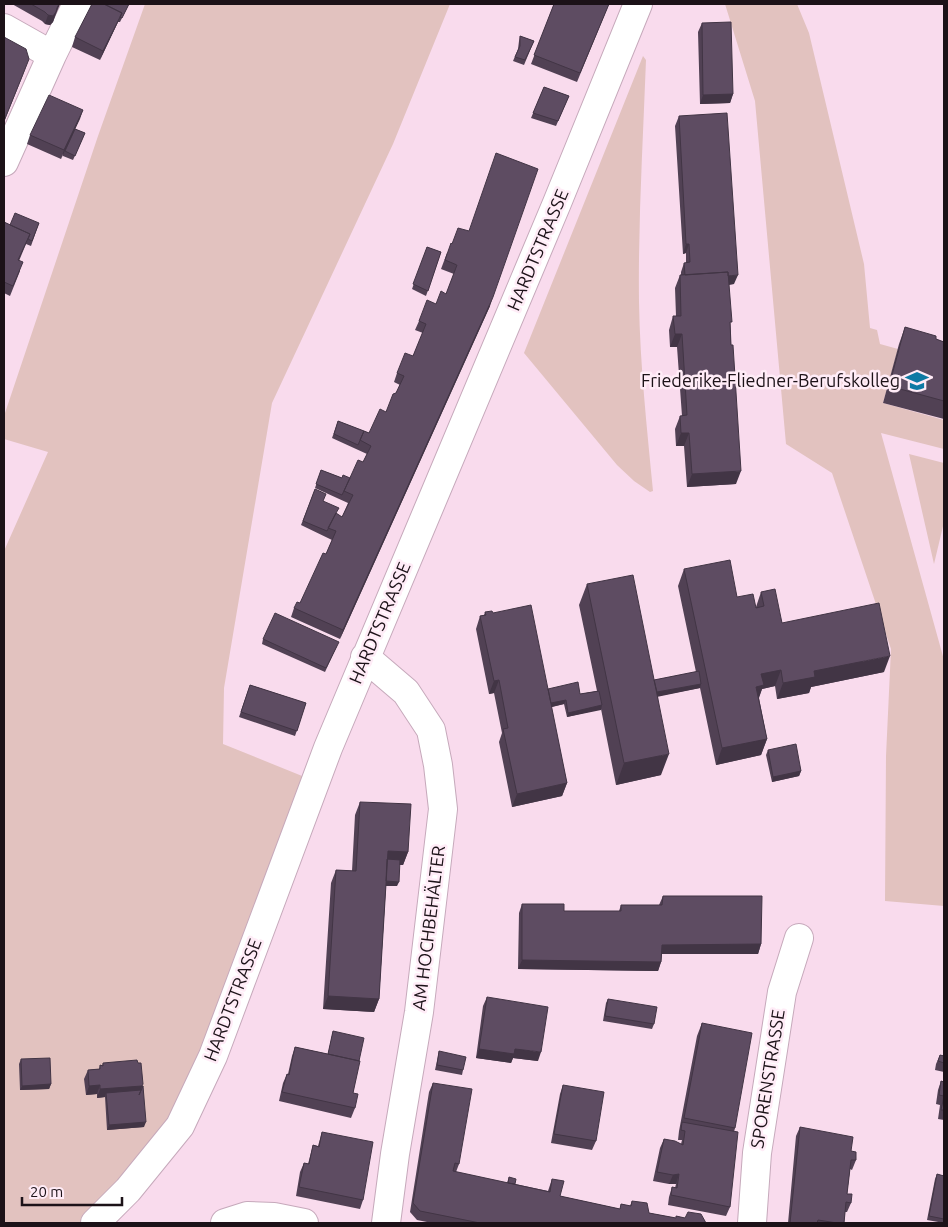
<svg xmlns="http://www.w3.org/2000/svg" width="948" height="1227" font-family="Ubuntu,sans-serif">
<rect width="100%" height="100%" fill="#f9dbed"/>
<path fill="#e2c2bf" d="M145,4H450L393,144L272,403L224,688L223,744L312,780L193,1096L91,1223H4V551L48,452L4,439V416L98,136Z
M725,4H797L809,33L864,264L870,328L877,330L880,344L898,349L883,403L944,420V449L881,433L944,660V906L885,901L886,756L891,649L832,473L786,444L755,101Z
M643,56L646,60C643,141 638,222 639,302C640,365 647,428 653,491L650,492L634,481L617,465L524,353Z
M909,454L944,463V522L934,564Z"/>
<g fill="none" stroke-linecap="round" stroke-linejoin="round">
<defs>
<path id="minor" d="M4,28L52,55
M4,162L52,55L77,4
M365,657L406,692L431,730L438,765L443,809L419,1012L395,1154L386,1223
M95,1223L128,1190L180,1126L213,1056L328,748L557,203L638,4
M225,1223L247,1216L274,1217L304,1223
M752,1223L757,1153L782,992L799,938"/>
</defs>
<use href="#minor" stroke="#c6a9bb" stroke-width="30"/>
<use href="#minor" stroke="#fff" stroke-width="28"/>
</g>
<path fill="#514154" d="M12,4H60L53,22L50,25L45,24L42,21Z
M129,4L120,22H118L100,60L72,47L75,37Z
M554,4H609L577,82L531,64Z
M702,23L733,94L730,103L700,104L698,32Z
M520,36L534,41L524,65L513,61L518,49L519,41Z
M544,87L569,96L556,126L531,118Z
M83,110L75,129L85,133L73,160L63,156V154L61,159L27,144L30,135Z
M679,116L734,284L729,285L736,484L687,487L684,446H676L675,429L680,416H682L677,347H670L669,330L673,316H676L675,288L680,275H681V272L684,263H686V253L683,254L675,126Z
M4,222L10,225L39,223L31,246L26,244L19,261L20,271L10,296L4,293Z
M427,247L441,252L426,296L412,289Z
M447,253L490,306L340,639L291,617L294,608L300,603L326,554L332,540L301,525L315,489L323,501L337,514L342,517L348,503L315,488L321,470L342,478H350L363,462L367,454L332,438L338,421L369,433L386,412L400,385L394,382L397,373L413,356L423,333L415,330L419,321L446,294L454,274L441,269Z
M905,327L936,339L944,342V419L883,403L899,344Z
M684,569L756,607L761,592L782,623L884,672L811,687L809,693L777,699L775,686L762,689L759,698L767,739L761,755L716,765L700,688L658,696L661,775L616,785L601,709L567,717L564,704L551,707L567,783L562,796L512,807L499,742L502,733L494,693L489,694L476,629L480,616L484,615L485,612L493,613L548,689L580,694L597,691L579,605L587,584L654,680L696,672L678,586Z
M263,639L337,646L325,672L262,644Z
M250,685L306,703L295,736L239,717Z
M768,750L801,771L799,776L772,782L766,755Z
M360,802L408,852L403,865H399L397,886H386L379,999L374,1012L323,1009L331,883L336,870L352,871L355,815Z
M663,896L761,944L758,954H662L661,962L658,971L518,969L519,913L522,904L564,911H619L621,905H659Z
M487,997L538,1061L513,1058L511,1063L476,1058L483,1006Z
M608,999L654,1024L652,1029L603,1021L606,1003Z
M702,1023L735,1128L734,1132L730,1207L726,1216L668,1205L669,1197L672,1187L675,1188L676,1184H669L653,1181L660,1148L664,1139L681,1144L682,1140H678L679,1131L697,1036Z
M333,1031L359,1061L353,1093L355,1108L351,1118L279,1101L283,1083L287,1074H288L292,1056L295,1047L328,1054Z
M439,1051L463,1070L462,1075L435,1070L438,1056Z
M940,1055L944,1056V1072L935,1070L936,1064Z
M21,1059L51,1084L49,1089L20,1090L19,1064Z
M103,1063L143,1086L144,1127L107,1130L105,1097L97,1098V1094L86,1095L84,1079L88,1070L99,1069L100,1065L102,1066Z
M941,1081L944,1082V1120L938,1119L940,1105L936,1104L938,1090Z
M433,1083L459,1164L456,1172L507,1183L509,1177L515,1184L548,1191L552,1179L560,1196L620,1209L621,1204L630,1206L632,1201L649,1213L676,1218V1216L706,1223H432L417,1220L410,1212L429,1092Z
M563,1085L596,1141L592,1150L551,1143L560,1094Z
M800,1127L851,1151L856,1160L852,1170L850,1169L847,1194L851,1203L847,1212H845L844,1223H788L796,1136Z
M322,1132L363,1200L360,1209L296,1196L300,1172L304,1163L308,1164L313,1145L318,1146Z
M937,1174L944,1176V1223L927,1220L935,1179Z"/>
<path fill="#423545" d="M59,4H60L55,13L56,12L53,22L50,25L45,24L48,15Z
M122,13L118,22L100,60L103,51Z
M29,59L23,75L4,122V121Z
M733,94L730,103L700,104L703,95Z
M83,110L80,119L61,159L64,150Z
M686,244H689L686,253L683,254Z
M738,275L734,284L682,288L685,279Z
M493,297L490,306L340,639L343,630Z
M675,334H682L677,347H670Z
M681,433H689L684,446H676Z
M741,471L736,484L687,487L692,474Z
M890,656L884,672L811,687L809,693L777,699L783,683L814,671Z
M781,670L775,686L762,689L757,702L750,703L761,674Z
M499,680L494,693L489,694L494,681Z
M701,684L700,688L647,699L648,694Z
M566,700L564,704L544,709L546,704Z
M602,705L601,710L567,717L568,713Z
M767,739L761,755L716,765L722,748Z
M669,754L661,775L616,785L624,763Z
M801,771L799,776L772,782L773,777Z
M567,783L562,796L512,807L517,794Z
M388,851L408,852L403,865L384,864Z
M384,881L399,882L397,886H382Z
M761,944L758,954H658L662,945Z
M522,960L661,962L658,971L518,969Z
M328,996L379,999L374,1012L323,1009Z
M479,1049H515L541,1052L538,1061L513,1058L511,1063L476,1058Z
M51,1084L49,1089L20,1090L22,1086Z
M100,1085L97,1094L86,1095L89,1086Z
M142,1086L140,1093H106L105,1097L97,1098L100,1089Z
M146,1122L144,1127L107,1130L109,1125Z
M679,1174L676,1184H669L673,1175Z"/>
<path fill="#5e4c62" stroke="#423545" d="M31,4H59L57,8L56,12L53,16L48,15L45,12Z
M92,4H104L122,13L103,51L75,37Z
M104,4H129L122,18L120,17L122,13Z
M554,4H609L580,73L534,55Z
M731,22L733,94L703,95L702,23Z
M520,36L534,41L525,60L515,57L520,46Z
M4,37L26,49L29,59L4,121Z
M544,87L569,96L558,121L533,113Z
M49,95L83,110L64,150L30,135Z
M727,113L738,275L728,276V272L685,275L684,263L690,262L689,244H686L679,116Z
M75,129L85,133L75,156L65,151Z
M496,153L538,169L493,297L343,630L294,608L297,602L300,603L323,553L326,554L336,531L328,528L336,513L342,517L353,495L344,491L358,460L363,462L371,446L360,440L364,431L369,433L380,409L386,412L393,394L396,393L404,376L397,373L405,353L413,356L426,324L419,321L427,300L436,304L441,291L446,294L457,265L445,260L451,243L452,244L458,228L469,231Z
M15,213L39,223L32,241L28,239L30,234L10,225Z
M4,222L30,234L18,260L23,262L13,286L4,282Z
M427,247L441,252L428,291L413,284Z
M728,272L732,322H730L731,345H733L741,471L692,474L689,433H681L680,416L687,415L682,334H675L673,316H681L680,275Z
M905,327L936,336V339L944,342V401L889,386Z
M338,421L364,431L358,445L334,434Z
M321,470L342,478L343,475L350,478L342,495L316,484Z
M315,489L326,494L323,501L339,508L336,513L327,531L303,521Z
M730,560L737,597L753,594L756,608L764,606L761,592L775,589L782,623L879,603L890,656L814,671L815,677L783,683L781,670L761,674L764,685L756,687L767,739L722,748L684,569Z
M633,575L669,754L624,763L587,584Z
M531,605L567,783L517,794L503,729L508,728L499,680L494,681L480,616L486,615L485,612L492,611L493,613Z
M275,613L339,642L326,668L263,639Z
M699,671L701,684L657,692L654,680Z
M578,682L580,694L599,691L602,705L568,713L566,700L551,703L548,689Z
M250,685L306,703L297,731L241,712Z
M796,744L801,771L773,777L768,750Z
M360,802L411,804L408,852L388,851L379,999L328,996L336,870L356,871Z
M387,859L400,860L399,882L386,881Z
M663,896H762L761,944L662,945L661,962L522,960V904H564V911H621V905H662Z
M487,997L548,1007L541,1052L515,1049L514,1054L479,1049Z
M608,999L657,1007L654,1024L605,1016Z
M702,1023L752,1033L735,1128L684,1118Z
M333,1031L364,1038L359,1061L328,1054Z
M295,1047L360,1061L353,1093L358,1094L355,1108L282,1092L287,1074L289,1075Z
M439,1051L466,1057L463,1070L437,1065Z
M940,1055L944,1056V1063L938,1061Z
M50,1058L51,1084L22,1086L21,1059Z
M137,1060L138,1063H141L143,1084L142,1086L100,1089V1085L89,1086L88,1070L100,1069V1065L103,1066V1063Z
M941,1081L944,1082V1110H941L944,1096L939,1095Z
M433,1083L472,1089L459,1164L455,1163L453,1171L550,1192L552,1179L564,1181L560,1196L620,1209L621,1204L631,1206L632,1201L647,1203L649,1213L676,1218V1216L685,1218L688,1212L701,1214L706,1223H480L420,1211L413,1203Z
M563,1085L604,1092L596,1141L554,1134Z
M143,1086L146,1122L109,1125L106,1093L141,1090L139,1095Z
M682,1122L738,1132L730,1207L671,1195L672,1187L677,1188L679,1174L673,1175L657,1172L664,1139L675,1141L683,1145L685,1131L681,1130Z
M800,1127L853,1137L851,1151L856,1152V1160H851L847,1194H852L851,1203L846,1202L844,1223H837L818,1220L817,1223H790Z
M322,1132L373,1142L363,1200L299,1187L304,1163L309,1164L313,1145L319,1147Z
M937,1174L944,1176V1219L929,1216Z
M509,1177L516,1179L515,1184L508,1183Z"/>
<defs>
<symbol id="school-bare" viewBox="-9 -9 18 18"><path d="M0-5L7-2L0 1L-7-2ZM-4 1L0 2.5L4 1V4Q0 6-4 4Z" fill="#0e7aa4" stroke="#ffecf7" stroke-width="2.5" paint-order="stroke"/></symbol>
</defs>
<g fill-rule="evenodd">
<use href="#school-bare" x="901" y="365" width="32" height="32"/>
</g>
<g text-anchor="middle" stroke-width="5" stroke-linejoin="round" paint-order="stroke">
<g font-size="18" fill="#1c1218" stroke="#ffecf7">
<text transform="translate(538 250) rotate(-67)" y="6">HARDTSTRASSE</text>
<text transform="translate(380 623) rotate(-67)" y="6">HARDTSTRASSE</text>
<text transform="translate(429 928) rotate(-83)" y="6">AM HOCHBEHÄLTER</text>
<text transform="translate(233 1000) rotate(-69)" y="6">HARDTSTRASSE</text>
<text transform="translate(768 1079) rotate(-81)" y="6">SPORENSTRASSE</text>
</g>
<g font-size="18" fill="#1c1218" stroke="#ffecf7" text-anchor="end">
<text x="900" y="387">Friederike-Fliedner-Berufskolleg</text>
</g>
</g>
<rect width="948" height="1227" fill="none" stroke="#1c1218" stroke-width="10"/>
<path d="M22 1197v8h100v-8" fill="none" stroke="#1c1218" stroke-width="2.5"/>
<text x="30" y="1197" font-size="15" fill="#1c1218" stroke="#ffecf7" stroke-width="4" paint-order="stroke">20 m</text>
</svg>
